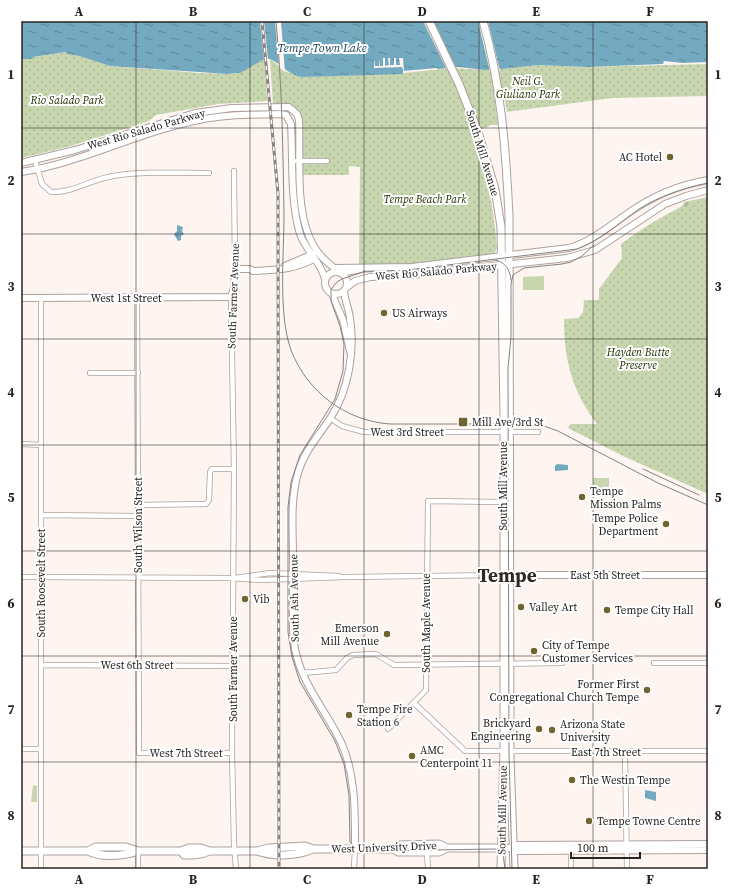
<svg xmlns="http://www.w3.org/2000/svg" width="729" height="890" font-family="'Source Serif 4',serif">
<defs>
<pattern id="forest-firs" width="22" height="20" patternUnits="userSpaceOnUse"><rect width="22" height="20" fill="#c7d6af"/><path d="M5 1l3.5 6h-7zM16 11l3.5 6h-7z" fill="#abb896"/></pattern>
<pattern id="park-dots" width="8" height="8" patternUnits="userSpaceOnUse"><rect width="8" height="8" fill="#c7d6af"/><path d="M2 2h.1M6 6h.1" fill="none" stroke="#abb896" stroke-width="1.8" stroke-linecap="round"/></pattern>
<pattern id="water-ripples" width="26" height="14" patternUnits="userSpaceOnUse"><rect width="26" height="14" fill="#74aac0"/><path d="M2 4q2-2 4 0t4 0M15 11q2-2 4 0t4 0" fill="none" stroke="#5f8a9c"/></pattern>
</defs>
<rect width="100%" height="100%" fill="#fef4f0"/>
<path fill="#c7d6af" d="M544,276V290H523V277Z
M593,478H609V488L593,489Z
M33,785L37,786V802H31Z"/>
<path fill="url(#forest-firs)" d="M708,197V206L669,215L668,214L682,206L684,202Z"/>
<path fill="url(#park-dots)" d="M67,52V54L79,56L110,66L200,73L236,74L264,58L267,101L218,104L156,115L149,121L71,146L21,158V59Z
M270,59L287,72L302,77L403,73L451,68L484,70L538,65L587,67L708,64V96L612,98L507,112L504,94L494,96L498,125H491L473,133C486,171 494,208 497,248L494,254L413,264L359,265L360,167L349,166V175H303L300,118C296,104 287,104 273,104Z
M708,199V494L623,456L568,428L571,424H597C572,391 564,360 564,319L578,318L583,312L584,300H599V289L622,258L621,244C647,225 676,206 708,199Z"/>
<path fill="url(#water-ripples)" d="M21,21H708V62L682,63L664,61L663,64L587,67L538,65L501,69L484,70L459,67L438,69L437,68L403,71V74L302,77C287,75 280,61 266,58L240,73L228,74L110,66L79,56L67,54L66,52L33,57L32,59H21Z
M177,225L183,227L182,231L184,234L181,236V240L178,241L174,234L177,231Z
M557,464L568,465V470L555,471V466Z
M645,790L656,792V801L645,798Z"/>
<path fill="#fef4f0" d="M260,21H264L268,60H264Z
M275,21H281L285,72L279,67Z
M423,21H433L457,70H447Z
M478,21H488L500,71L490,72Z
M383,58H385V66L389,65L388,58H390V65H394V58H396V65H400L399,58H403L404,73L402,67L374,68V59L375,66H379V59L380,66H383Z"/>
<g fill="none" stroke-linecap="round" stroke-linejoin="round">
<defs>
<path id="street" d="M35,160L42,184L51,192C73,193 92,179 113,176C144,171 177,173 209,173
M296,161H327
M234,171L235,269
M231,297L234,469L232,753L234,844L236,869
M137,298L139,753H232
M90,373H138
M330,418L342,426L364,432H538
M21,444L41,445
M138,505L206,504L209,500L210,472L212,469H234
M41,515L138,516
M21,577L229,578L261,580L345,577L503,575
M235,578L270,573L339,576
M654,663H708
M41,665L232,666
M302,673L336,670L347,658L353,655L376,654L394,665L562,663
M414,703L465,751H708
M388,729L426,690L428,501L503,502
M21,749H41
M625,752L627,869
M138,851V869
M571,851V869
M427,852L428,869
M41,869V298
M354,869L355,849"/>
<path id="secondary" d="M21,163L75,150L195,113L232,108L289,107L297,114L299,120C301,160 293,217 317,251C323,260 331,265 339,272
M21,172C82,163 138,132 199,120C225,114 253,115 280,114L286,115L291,124C293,159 290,201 300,234C306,251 321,262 325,279
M285,266L313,254
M334,268L412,267L569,248C591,242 608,227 627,214C652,196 678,185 708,180
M325 283a11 11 0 1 1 22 0a11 11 0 1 1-22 0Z
M341,273L361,269
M347,287L355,281L370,277L412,275L567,258L595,250L665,204L686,196L708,190
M344,292C345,301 349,309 350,318C355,350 349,389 331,417C319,436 304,451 298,473C290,501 293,529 293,557C294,581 292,606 293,630C294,677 322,703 341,742C356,775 355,813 355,849
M332,294L343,320L350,351
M21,298L231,297L234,288L235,269H250L253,271C280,269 289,271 314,259
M506,575H708
M502,848H512L517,851L708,850
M512,848L517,845L708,844"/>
<path id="primary" d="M429,21L459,84L478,132L495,189L501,227L504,417V746L501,869
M483,21C501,84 506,151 509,216L510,757L514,869
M394,849L398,852H439L447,848
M21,851H88L96,847H126L138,851H181L189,848H201L209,851H257L269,848L305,846L313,849H394L400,845L439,844L447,848H502
M88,851C102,858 124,856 138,851
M181,851L184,855C194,855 201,855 209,851
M257,851C274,857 297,856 313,849"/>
</defs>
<use href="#street" stroke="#aca19c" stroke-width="6"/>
<use href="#secondary" stroke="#aca19c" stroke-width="8"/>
<use href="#primary" stroke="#aca19c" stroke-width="9"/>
<use href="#street" stroke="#fff" stroke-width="4.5"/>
<use href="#secondary" stroke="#fff" stroke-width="6"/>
<use href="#primary" stroke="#fff" stroke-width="7"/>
<path stroke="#89827f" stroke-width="1" d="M276,21C282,86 283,150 284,215C284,254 278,314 291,350C307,392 346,421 390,424H524L544,426L558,431L658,483L708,505
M496,260C506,263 510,270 511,280
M643,469L699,495
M505,869L503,854L495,849L368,851L358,849L350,842L349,795L344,764L335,741L300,682L292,657L288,632V507L291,482L300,455L335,399L343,371L344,344L340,326L331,301V289L337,282L342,279L363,272L407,270L577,249C600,241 619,223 639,209C660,196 683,188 708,183
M512,869L509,752L508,368L511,337V284L513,275L524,268L562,264L571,262L582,256L594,245"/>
<defs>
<path id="rail" d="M262,21L278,194V219L279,869"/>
</defs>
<use href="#rail" stroke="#89827f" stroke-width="3"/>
<use href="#rail" stroke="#fff" stroke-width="1.5" stroke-dasharray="4.5" stroke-linecap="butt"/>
</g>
<path fill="none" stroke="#282422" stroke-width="1" stroke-opacity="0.55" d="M136,21V869M250,21V869M364,21V869M479,21V869M593,21V869M21,128H708M21,234H708M21,339H708M21,445H708M21,551H708M21,656H708M21,762H708"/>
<g fill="#726431" stroke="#fff" stroke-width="1.5">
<circle cx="670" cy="157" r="4"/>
<circle cx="384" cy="313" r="4"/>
<rect x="458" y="417" width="10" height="10" rx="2"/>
<circle cx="582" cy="497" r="4"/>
<circle cx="666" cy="524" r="4"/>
<circle cx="245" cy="599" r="4"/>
<circle cx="521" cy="607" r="4"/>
<circle cx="607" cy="610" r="4"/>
<circle cx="387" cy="634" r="4"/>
<circle cx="534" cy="651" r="4"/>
<circle cx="647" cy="690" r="4"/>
<circle cx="349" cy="715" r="4"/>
<circle cx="539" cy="729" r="4"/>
<circle cx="552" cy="730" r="4"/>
<circle cx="412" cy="756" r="4"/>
<circle cx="572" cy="780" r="4"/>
<circle cx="589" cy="821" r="4"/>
</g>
<g text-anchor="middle" stroke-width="4" stroke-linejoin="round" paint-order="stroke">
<g font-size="11" font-style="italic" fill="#233100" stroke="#fff">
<text x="528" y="85">Neil G.<tspan x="528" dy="13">Giuliano Park</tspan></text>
<text x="67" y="104">Rio Salado Park</text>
<text x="425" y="203">Tempe Beach Park</text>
<text x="638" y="356">Hayden Butte<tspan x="638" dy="13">Preserve</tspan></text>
</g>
<g font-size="11" fill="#282422" stroke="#fff">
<text transform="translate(146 129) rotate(-16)" y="4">West Rio Salado Parkway</text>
<text transform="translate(483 153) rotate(73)" y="4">South Mill Avenue</text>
<text transform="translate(436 271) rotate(-5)" y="4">West Rio Salado Parkway</text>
<text transform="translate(233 296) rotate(-88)" y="4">South Farmer Avenue</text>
<text x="126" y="302">West 1st Street</text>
<text x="407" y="436">West 3rd Street</text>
<text transform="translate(503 486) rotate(-90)" y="4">South Mill Avenue</text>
<text transform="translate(138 525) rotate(-90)" y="4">South Wilson Street</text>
<text x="605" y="579">East 5th Street</text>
<text transform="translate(41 583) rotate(-90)" y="4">South Roosevelt Street</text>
<text transform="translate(294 598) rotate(-91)" y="4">South Ash Avenue</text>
<text transform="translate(426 623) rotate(-90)" y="4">South Maple Avenue</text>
<text x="137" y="669">West 6th Street</text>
<text transform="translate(233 669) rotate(-90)" y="4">South Farmer Avenue</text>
<text x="606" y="756">East 7th Street</text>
<text x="186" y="757">West 7th Street</text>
<text transform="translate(502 810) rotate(-89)" y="4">South Mill Avenue</text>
<text transform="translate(384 847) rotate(-2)" y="4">West University Drive</text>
</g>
<g font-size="11" fill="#282422" stroke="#fff" text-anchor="start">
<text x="662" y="161" text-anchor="end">AC Hotel</text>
<text x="392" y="317">US Airways</text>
<text x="472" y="426">Mill Ave/3rd St</text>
<text x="590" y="495">Tempe<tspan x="590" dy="13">Mission Palms</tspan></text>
<text x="658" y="522" text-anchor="end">Tempe Police<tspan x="658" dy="13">Department</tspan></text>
<text x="253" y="603">Vib</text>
<text x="529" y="611">Valley Art</text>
<text x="615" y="614">Tempe City Hall</text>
<text x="379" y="632" text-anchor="end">Emerson<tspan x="379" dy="13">Mill Avenue</tspan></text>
<text x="542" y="649">City of Tempe<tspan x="542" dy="13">Customer Services</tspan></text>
<text x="639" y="688" text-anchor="end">Former First<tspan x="639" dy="13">Congregational Church Tempe</tspan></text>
<text x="357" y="713">Tempe Fire<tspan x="357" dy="13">Station 6</tspan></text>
<text x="531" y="727" text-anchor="end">Brickyard<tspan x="531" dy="13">Engineering</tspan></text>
<text x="560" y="728">Arizona State<tspan x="560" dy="13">University</tspan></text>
<text x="420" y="754">AMC<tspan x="420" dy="13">Centerpoint 11</tspan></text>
<text x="580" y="784">The Westin Tempe</text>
<text x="597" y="825">Tempe Towne Centre</text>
</g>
<g font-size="12" font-style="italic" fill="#1a4859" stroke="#fff">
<text x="322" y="52">Tempe Town Lake</text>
</g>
<g font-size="19" font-weight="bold" fill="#322925" stroke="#fff">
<text x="507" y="582">Tempe</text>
</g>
</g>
<rect width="729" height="890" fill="none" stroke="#ffffff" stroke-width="44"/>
<path d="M571 852v6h69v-6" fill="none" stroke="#282422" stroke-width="2"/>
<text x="577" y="852" font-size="12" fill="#282422" stroke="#ffffff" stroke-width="3" paint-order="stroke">100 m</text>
<rect x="22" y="22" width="685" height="846" fill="none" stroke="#282422" stroke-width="1.5"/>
<g font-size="13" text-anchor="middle" font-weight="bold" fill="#282422">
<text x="79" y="16">A</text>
<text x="193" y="16">B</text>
<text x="307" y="16">C</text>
<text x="422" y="16">D</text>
<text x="536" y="16">E</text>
<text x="650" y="16">F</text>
<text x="11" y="79">1</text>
<text x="718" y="79">1</text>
<text x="11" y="185">2</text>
<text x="718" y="185">2</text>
<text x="11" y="291">3</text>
<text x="718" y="291">3</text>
<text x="11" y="397">4</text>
<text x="718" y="397">4</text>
<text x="11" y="502">5</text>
<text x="718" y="502">5</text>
<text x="11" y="608">6</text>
<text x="718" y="608">6</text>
<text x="11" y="714">7</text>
<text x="718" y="714">7</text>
<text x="11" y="820">8</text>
<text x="718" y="820">8</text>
<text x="79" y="884">A</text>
<text x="193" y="884">B</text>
<text x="307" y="884">C</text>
<text x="422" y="884">D</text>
<text x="536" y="884">E</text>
<text x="650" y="884">F</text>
</g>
</svg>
